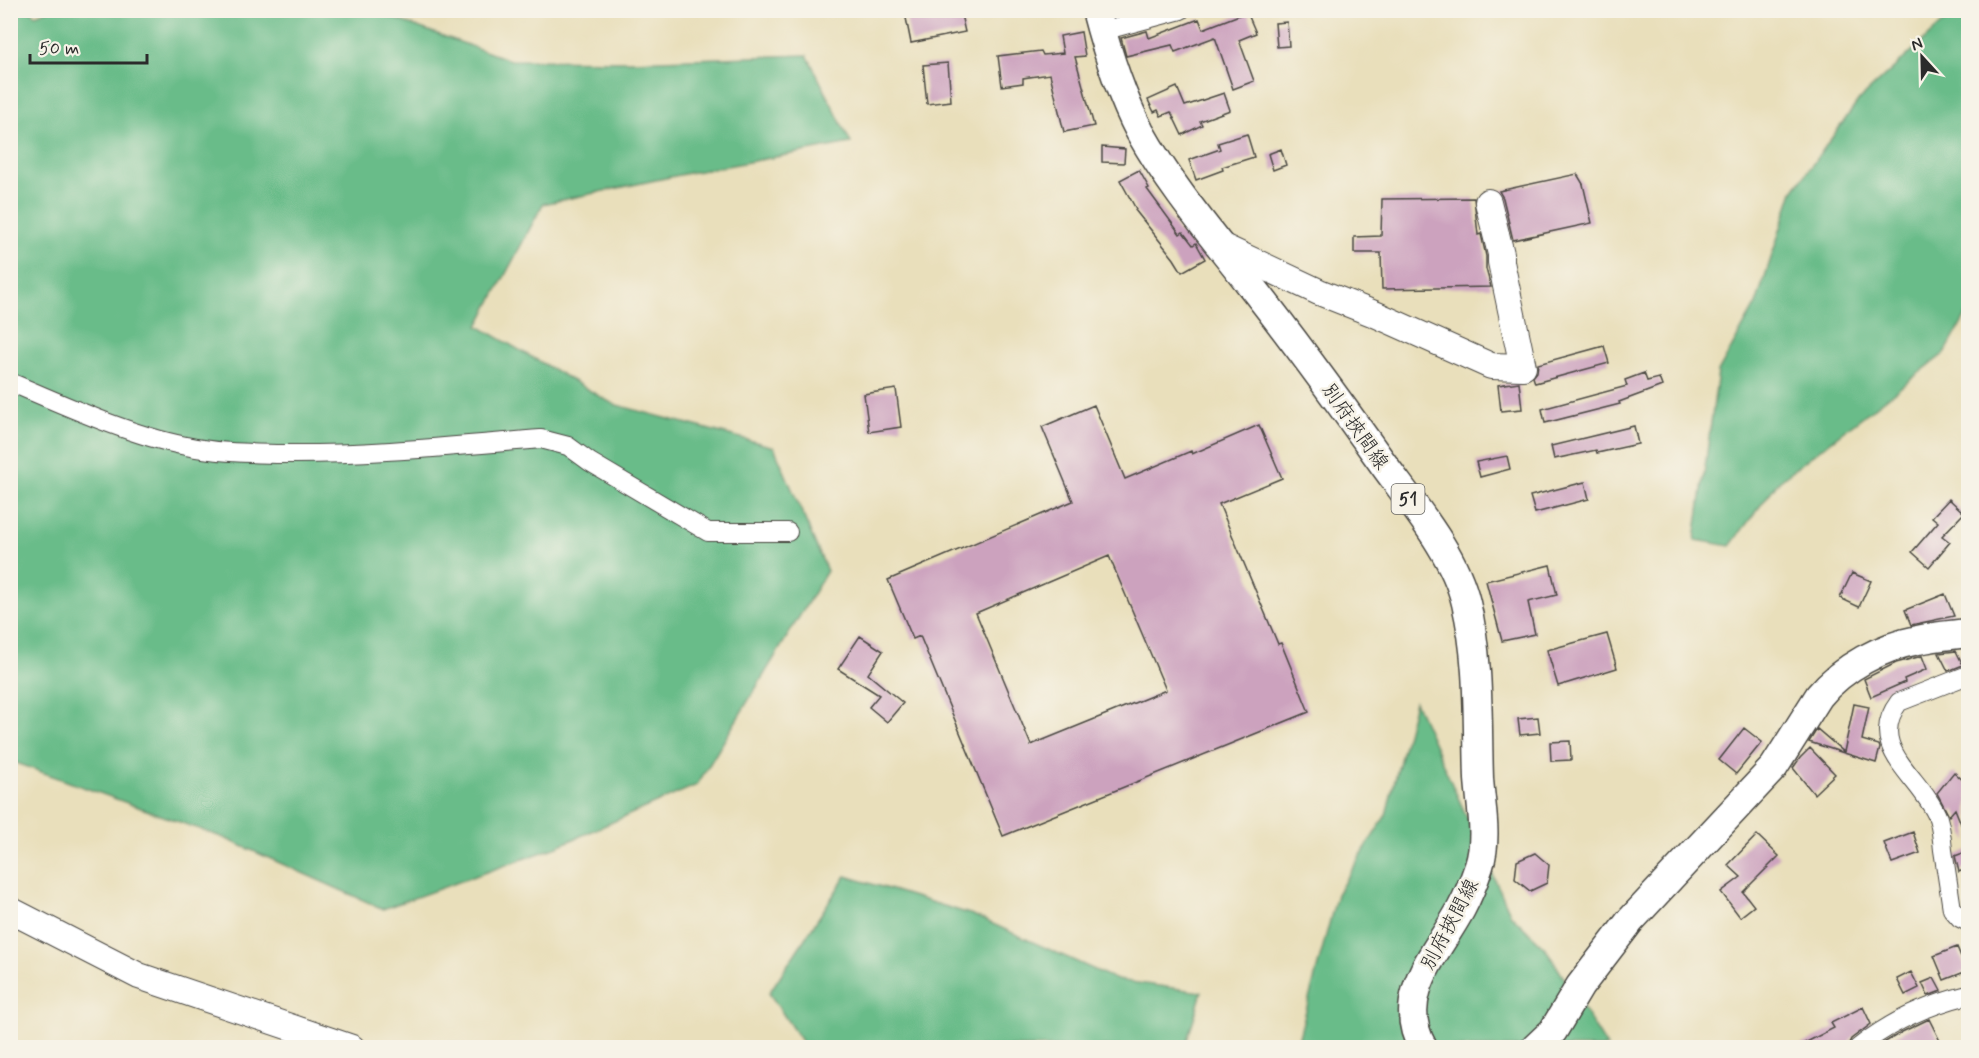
<svg xmlns="http://www.w3.org/2000/svg" width="1979" height="1058" font-family="Mynerve,'Klee One',sans-serif">
<rect width="100%" height="100%" fill="#f7f3e8"/>
<filter id="ink" filterUnits="userSpaceOnUse"><feTurbulence type="fractalNoise" baseFrequency=".0167" numOctaves="2"/><feDisplacementMap in="SourceGraphic" scale="12" xChannelSelector="R" yChannelSelector="G"/><feConvolveMatrix kernelMatrix="1 2 1 2 8 2 1 2 1" color-interpolation-filters="sRGB"/></filter>
<filter id="wash" filterUnits="userSpaceOnUse"><feTurbulence type="fractalNoise" baseFrequency=".008" numOctaves="4" result="noise"/><feDisplacementMap in="SourceGraphic" scale="24" xChannelSelector="R" yChannelSelector="G"/><feGaussianBlur stdDeviation="1.35" result="paint"/><feColorMatrix in="noise" values="0 0 0 0 0 0 0 0 0 0 0 0 0 0 0 0 0 1.4 0 .05"/><feComposite in="paint" operator="in"/></filter>
<g filter="url(#wash)">
<rect width="100%" height="100%" fill="#e9dfbb"/>
<path fill="#69bc89" stroke="#4a745a" stroke-width="1.5" d="M48,10L373,11L510,60L631,61L807,55L851,143L689,173L543,204L478,326L613,404L774,447L827,571L697,785L551,849L383,909L224,838L11,761L10,11H32L35,15Z
M1953,11H1968V312L1945,353L1779,481L1730,546L1695,540L1718,372L1756,304L1793,191L1860,99L1948,18Z
M1415,702L1511,915L1546,949L1607,1047L1296,1048L1337,894L1386,815Z
M846,876L973,915L1117,980L1202,992L1185,1047H805L769,993Z"/>
<g id="blocks">
<path fill="#cca2be" fill-rule="evenodd" d="M917,10H960L965,32L911,43L905,13Z
M1247,12L1256,33L1239,40L1254,81L1233,89L1215,37L1175,52L1172,45L1126,56L1121,38L1147,31L1149,38L1199,19L1203,29Z
M1287,22L1289,46L1277,47L1275,23Z
M1081,32L1085,56L1075,57L1094,126L1064,132L1050,74L1023,78V83L1002,86L998,56L1041,51L1043,55L1063,53L1060,36Z
M948,63L951,101L927,104L923,65Z
M1177,87L1185,106L1224,93L1230,110L1200,121L1202,125L1182,135L1171,112L1161,116L1158,110L1154,112L1148,100Z
M1247,134L1254,157L1222,167L1223,170L1196,180L1189,160L1220,149L1218,143Z
M1102,147L1125,149L1124,163L1102,162Z
M1281,149L1286,165L1273,170L1268,154Z
M1139,170L1149,188L1147,189L1180,234L1183,232L1193,245L1196,243L1205,259L1182,272L1174,259L1135,210L1136,209L1120,180Z
M1577,174L1583,184L1592,223L1513,240L1503,198L1499,191Z
M1474,198L1478,235L1481,234L1486,256V269L1491,287L1382,289L1381,253H1354V237L1381,236L1382,199Z
M1604,346L1609,363L1535,383L1533,377L1537,372L1538,364Z
M1644,373L1647,381L1659,378L1662,386L1619,402L1620,404L1545,423L1542,409L1627,386L1625,380Z
M1519,382L1522,409L1501,411L1498,385Z
M896,389L901,427L869,432L864,394Z
M1094,405L1125,479L1191,451L1192,454L1259,425L1282,478L1219,504L1278,644L1281,643L1309,712L1003,836L920,636L913,639L888,580L1073,501L1042,427ZM1109,556L1166,690L1031,745L976,613Z
M1634,426L1638,444L1597,453L1596,450L1554,459L1551,446Z
M1507,456L1510,469L1480,477L1476,462Z
M1585,482L1589,499L1535,513L1530,496Z
M1949,499L1964,513L1942,536L1950,542L1929,567L1912,552L1938,522L1932,517Z
M1550,565L1557,595L1528,602L1535,634L1502,641L1486,581Z
M1852,573L1871,581L1859,607L1840,598Z
M1945,594L1954,616L1911,625L1905,610Z
M1607,634L1617,668L1558,686L1547,650Z
M860,636L883,651L868,674L903,703L887,722L869,707L879,695L838,669Z
M1956,651L1963,665L1948,671L1939,653Z
M1922,656L1927,669L1904,679L1905,682L1871,697L1864,679L1896,663Z
M1854,704L1869,707L1862,740L1879,745L1880,748L1876,763L1809,742L1817,729L1844,752Z
M1538,717L1540,733L1520,735L1518,719Z
M1744,728L1762,742L1736,774L1719,760Z
M1570,741L1571,760L1551,761L1550,742Z
M1810,748L1835,774L1814,794L1793,768L1800,758Z
M1954,772L1968,785V841L1955,809L1949,816L1937,793Z
M1913,832L1920,853L1892,863L1884,843Z
M1757,835L1779,856L1743,892L1754,906L1740,917L1721,892L1741,877L1728,865Z
M1968,851V868L1959,872L1955,856Z
M1535,853L1549,865L1547,883L1530,891L1515,879L1517,861Z
M1957,947L1967,971L1944,980L1934,956Z
M1911,972L1919,988L1905,995L1897,979Z
M1934,978L1941,991L1928,996L1922,983Z
M1863,1007L1871,1024L1851,1039L1847,1047H1797L1834,1028L1831,1023Z
M1929,1019L1940,1041L1927,1047H1877L1902,1032Z"/>
</g>
</g>
<g filter="url(#ink)">
<use href="#blocks" fill-opacity="0" stroke="#484641" stroke-width="1.5"/>
<g fill="none" stroke-linecap="round" stroke-linejoin="round">
<defs>
<path id="street" d="M1102,31L1181,10
M10,382C64,405 129,435 186,446C217,453 250,453 281,454C368,455 455,446 541,439L568,446L590,462L708,532H788
M1968,675L1899,702C1864,748 1922,777 1938,818C1941,828 1942,839 1943,850C1946,870 1949,890 1952,909L1960,918L1968,922
M1858,1048C1891,1021 1928,1005 1968,995"/>
<path id="secondary" d="M1221,246L1319,292L1377,315L1491,366L1523,367L1501,262V254L1488,202
M10,910L139,976L352,1048"/>
<path id="primary" d="M1096,10C1107,52 1120,94 1140,132C1170,186 1212,235 1250,284C1295,341 1337,399 1379,458C1410,502 1454,551 1466,603C1480,661 1477,720 1479,779C1481,807 1488,838 1479,866C1474,881 1468,896 1461,909C1438,952 1393,996 1423,1048
M1535,1048L1553,1031L1580,986L1630,921L1774,767L1819,696C1843,667 1881,647 1918,640C1935,636 1952,635 1968,633"/>
</defs>
<use href="#street" stroke="#484641" stroke-width="20"/>
<use href="#secondary" stroke="#484641" stroke-width="28"/>
<use href="#primary" stroke="#484641" stroke-width="31"/>
<use href="#street" stroke="#fff" stroke-width="18"/>
<use href="#secondary" stroke="#fff" stroke-width="26"/>
<use href="#primary" stroke="#fff" stroke-width="28"/>
</g>
</g>
<g text-anchor="middle" stroke-width="5" stroke-linejoin="round" paint-order="stroke">
<rect fill="#f7f3e8" stroke="#686764" stroke-width="1.5" x="1391.5" y="484" width="33" height="30" rx="4.5"/>
<g font-size="18" font-weight="bold" fill="#2b2b2b">
<text x="1408" y="505">51</text>
</g>
<g font-size="20" fill="#2b2b2b" stroke="#f7f3e8">
<text transform="translate(1356 426) rotate(55)" y="7">別府挾間線</text>
<text transform="translate(1449 924) rotate(-62)" y="7">別府挾間線</text>
</g>
</g>
<rect width="1979" height="1058" fill="none" stroke="#f7f3e8" stroke-width="36"/>
<g transform="translate(1922 57) rotate(338)" stroke="#f7f3e8" stroke-width="4.5" paint-order="stroke">
<path d="M0-4.5L10 22L0 15L-10 22Z" fill="#2b2b2b"/>
<text y="-9" font-size="16" font-weight="bold" text-anchor="middle" fill="#2b2b2b">N</text>
</g>
<path d="M30 54v9h117v-9" fill="none" stroke="#2b2b2b" stroke-width="3"/>
<text x="39" y="54" font-size="18" fill="#2b2b2b" stroke="#f7f3e8" stroke-width="4.5" paint-order="stroke">50 m</text>
</svg>
